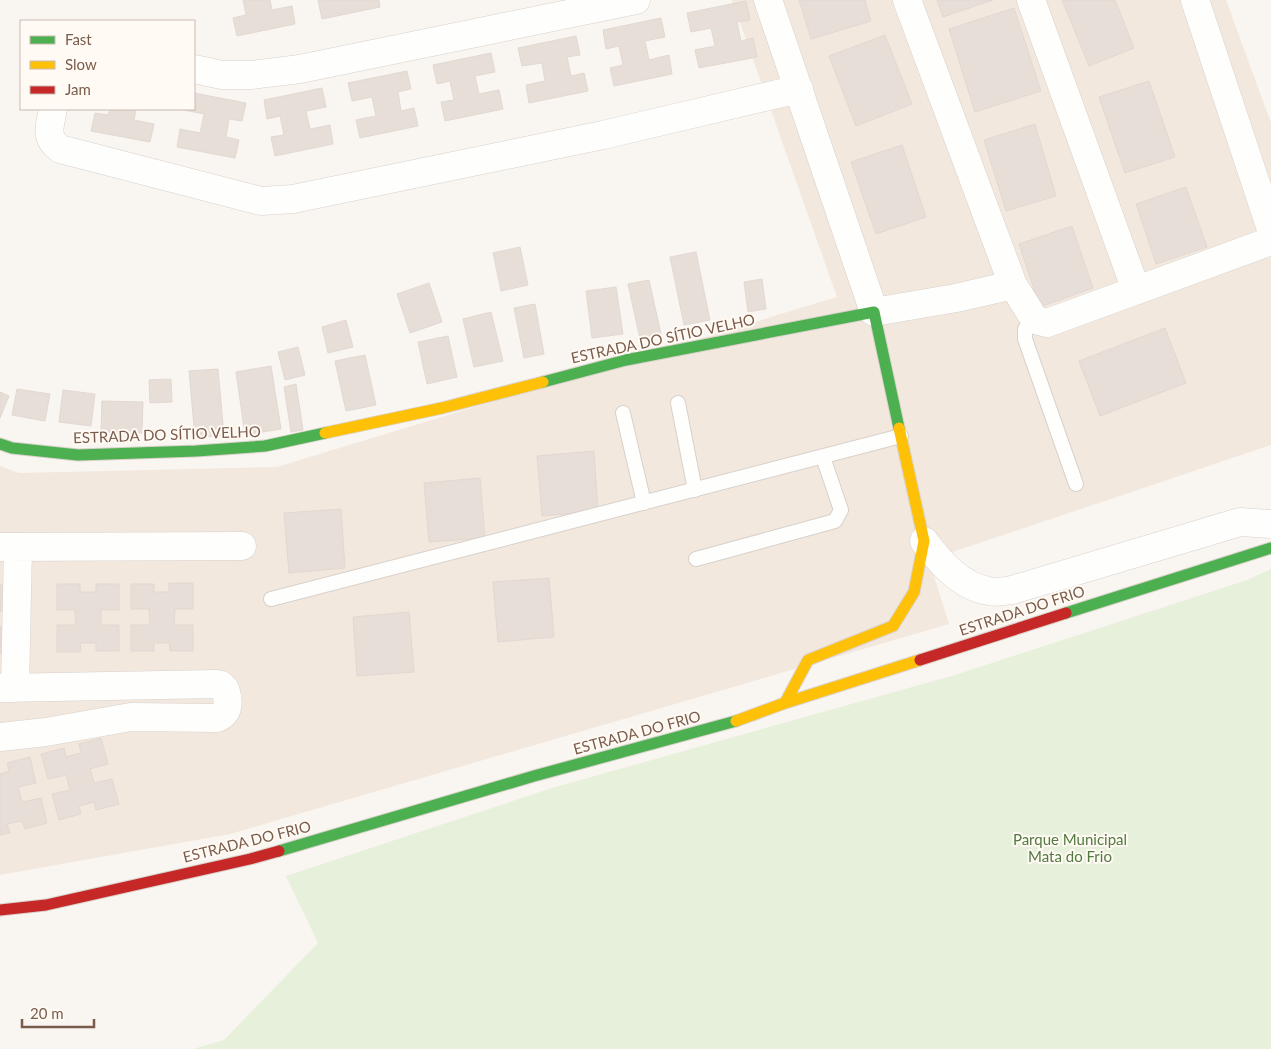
<svg xmlns="http://www.w3.org/2000/svg" width="1271" height="1049" font-family="Lato,sans-serif">
<rect width="100%" height="100%" fill="#f9f5f0"/>
<path fill="#f2e8de" d="M732,0H1226L1271,123V445L929,560L949,624L230,834L0,875V466L19,473L277,467L837,297Z"/>
<path fill="#e7f0db" d="M1271,569V1049H193L224,1040L318,943L286,876L552,788L955,675L1247,580Z"/>
<path fill="#e6ded7" stroke="#e2d8d2" d="M243,0H270L272,10L292,6L295,24L237,36L233,18L246,15Z
M318,0H379L380,7L322,19Z
M799,0H865L871,21L811,39Z
M937,0H993L943,17Z
M1062,0H1115L1134,48L1089,66Z
M746,1L750,20L737,22L741,41L753,38L757,57L699,68L695,50L715,46L711,28L691,32L687,13Z
M1014,8L1041,91L975,112L949,29Z
M661,18L665,37L645,41L649,60L669,55L672,74L614,86L610,68L623,65L619,46L606,49L603,30Z
M885,35L912,104L856,126L829,56Z
M576,36L580,55L567,57L571,76L584,73L588,91L529,103L526,85L545,81L542,63L522,66L518,48Z
M491,53L495,72L475,76L479,94L499,90L503,109L445,121L441,102L454,100L450,81L437,84L433,65Z
M407,71L411,89L398,92L401,111L414,108L418,126L360,138L356,120L376,116L372,97L352,101L348,83Z
M1149,81L1175,157L1125,173L1099,97Z
M322,88L326,107L306,111L310,129L330,125L333,144L275,156L271,137L284,135L280,116L267,119L264,100Z
M194,93L246,103L242,121L229,119L226,137L239,140L235,158L177,147L180,129L200,133L204,114L184,110V109H194Z
M110,109H136L134,120L154,124L150,142L91,131L95,113L108,115Z
M1035,124L1056,196L1006,211L984,140Z
M902,145L926,217L876,234L851,162Z
M1186,187L1207,247L1156,264L1136,204Z
M1072,226L1093,288L1040,307L1019,244Z
M520,247L528,285L501,291L493,253Z
M696,252L710,320L684,325L670,257Z
M762,279L766,309L748,312L744,282Z
M649,280L661,334L640,339L628,284Z
M429,283L442,322L410,333L397,294Z
M616,287L623,334L592,338L586,291Z
M535,304L544,354L524,358L514,308Z
M491,312L503,361L474,367L463,319Z
M346,320L353,347L328,353L322,327Z
M1165,328L1186,383L1100,416L1079,361Z
M448,336L457,377L427,384L418,342Z
M298,347L305,375L285,380L278,352Z
M365,355L376,405L346,411L335,361Z
M271,366L281,429L245,435L236,372Z
M218,369L224,435L195,438L189,371Z
M171,379L172,402L150,403L149,380Z
M296,384L303,430L291,432L284,387Z
M17,389L50,394L45,421L12,415Z
M63,390L95,394L91,426L59,422Z
M0,392L9,396L0,418Z
M102,401L143,402L142,433L101,432Z
M594,451L598,511L542,516L537,456Z
M480,478L485,538L429,542L424,483Z
M341,509L345,568L289,573L284,513Z
M549,578L554,637L498,642L493,582Z
M169,583H193V609H175L174,625H193V651H170L169,643H154V651H131V625H150L149,609H131V584H154V592H169Z
M57,584H80V592H96V584H119V610H101V625H119V651H96V643H80L81,652H57V625H76L75,610H57Z
M0,585H6V611H0Z
M409,612L414,672L357,676L353,617Z
M0,627H6V653H0Z
M101,738L108,764L90,769L94,783L112,779L119,804L96,810L94,802L79,806L81,814L59,820L52,794L70,790L66,775L48,779L41,754L64,748L66,757L81,753L79,744Z
M30,757L36,783L18,787L22,802L41,798L47,823L25,829L22,821L7,824L10,833L0,835V774L9,771L7,763Z"/>
<g fill="none" stroke-linecap="round" stroke-linejoin="round">
<defs>
<path id="lane" d="M1035,320L1025,329V339L1076,484
M678,403L695,490
M623,413L644,503
M696,559L835,521L841,510L823,457
M271,599L901,436"/>
<path id="street" d="M768,0L874,312L956,298L1013,285
M907,0L1013,285L1035,320L1047,323L1271,241
M1031,0L1136,290
M1195,0L1271,229
M194,69L222,75H251L300,69L636,0
M53,109C50,126 44,137 60,149L261,201L293,199L603,135L799,89
M924,541C940,562 961,587 989,591C996,593 1005,591 1012,590L1240,522L1271,524
M0,547L242,546
M0,688L216,684L221,685L225,689C229,700 230,713 217,718L131,717L46,732L0,737
M15,688L18,547"/>
<path id="fast" d="M543,382L626,360L874,312L899,428
M0,444L12,448L78,455L196,451L265,446L325,433
M1066,613L1271,548
M279,851L534,776L736,721"/>
<path id="slow" d="M325,433L442,408L543,382
M785,703L808,660L893,626L914,592L924,541L899,428
M736,721L785,703L920,660"/>
<path id="jam" d="M920,660L1066,613
M0,910L46,905L250,859L279,851"/>
</defs>
<use href="#lane" stroke="#d7d1cb" stroke-width="16"/>
<use href="#street" stroke="#d7d1cb" stroke-width="29"/>
<use href="#fast" stroke="#d9d2cb" stroke-width="13"/>
<use href="#slow" stroke="#d9d2cb" stroke-width="13"/>
<use href="#jam" stroke="#d9d2cb" stroke-width="13"/>
<use href="#lane" stroke="#fefefd" stroke-width="14"/>
<use href="#street" stroke="#fefefd" stroke-width="28"/>
<use href="#fast" stroke="#4caf50" stroke-width="11"/>
<use href="#slow" stroke="#ffc107" stroke-width="11"/>
<use href="#jam" stroke="#c62828" stroke-width="11"/>
</g>
<g text-anchor="middle" stroke-width="4" stroke-linejoin="round" paint-order="stroke">
<g font-size="15" fill="#7a5c4d" stroke="#fffaf3">
<text transform="translate(663 339) rotate(-12)" y="5">ESTRADA DO SÍTIO VELHO</text>
<text transform="translate(167 435) rotate(-2)" y="5">ESTRADA DO SÍTIO VELHO</text>
<text transform="translate(1022 611) rotate(-18)" y="5">ESTRADA DO FRIO</text>
<text transform="translate(637 733) rotate(-15)" y="5">ESTRADA DO FRIO</text>
<text transform="translate(247 842) rotate(-14)" y="5">ESTRADA DO FRIO</text>
</g>
<g font-size="15" fill="#537a41" stroke="#fffaf3">
<text x="1070" y="845">Parque Municipal<tspan x="1070" dy="17">Mata do Frio</tspan></text>
</g>
</g>
<rect x="20" y="20" width="175" height="90" fill="#fffaf3" stroke="#cabbb1"/>
<rect x="30" y="36" width="25" height="8" fill="#4caf50" stroke="#cabbb1"/>
<text x="65" y="45" font-size="15" fill="#7a5c4d">Fast</text>
<rect x="30" y="61" width="25" height="8" fill="#ffc107" stroke="#cabbb1"/>
<text x="65" y="70" font-size="15" fill="#7a5c4d">Slow</text>
<rect x="30" y="86" width="25" height="8" fill="#c62828" stroke="#cabbb1"/>
<text x="65" y="95" font-size="15" fill="#7a5c4d">Jam</text>
<path d="M22 1019v8h72v-8" fill="none" stroke="#7a5c4d" stroke-width="2.5"/>
<text x="30" y="1019" font-size="15" fill="#7a5c4d" stroke="#fffaf3" stroke-width="4" paint-order="stroke">20 m</text>
</svg>
